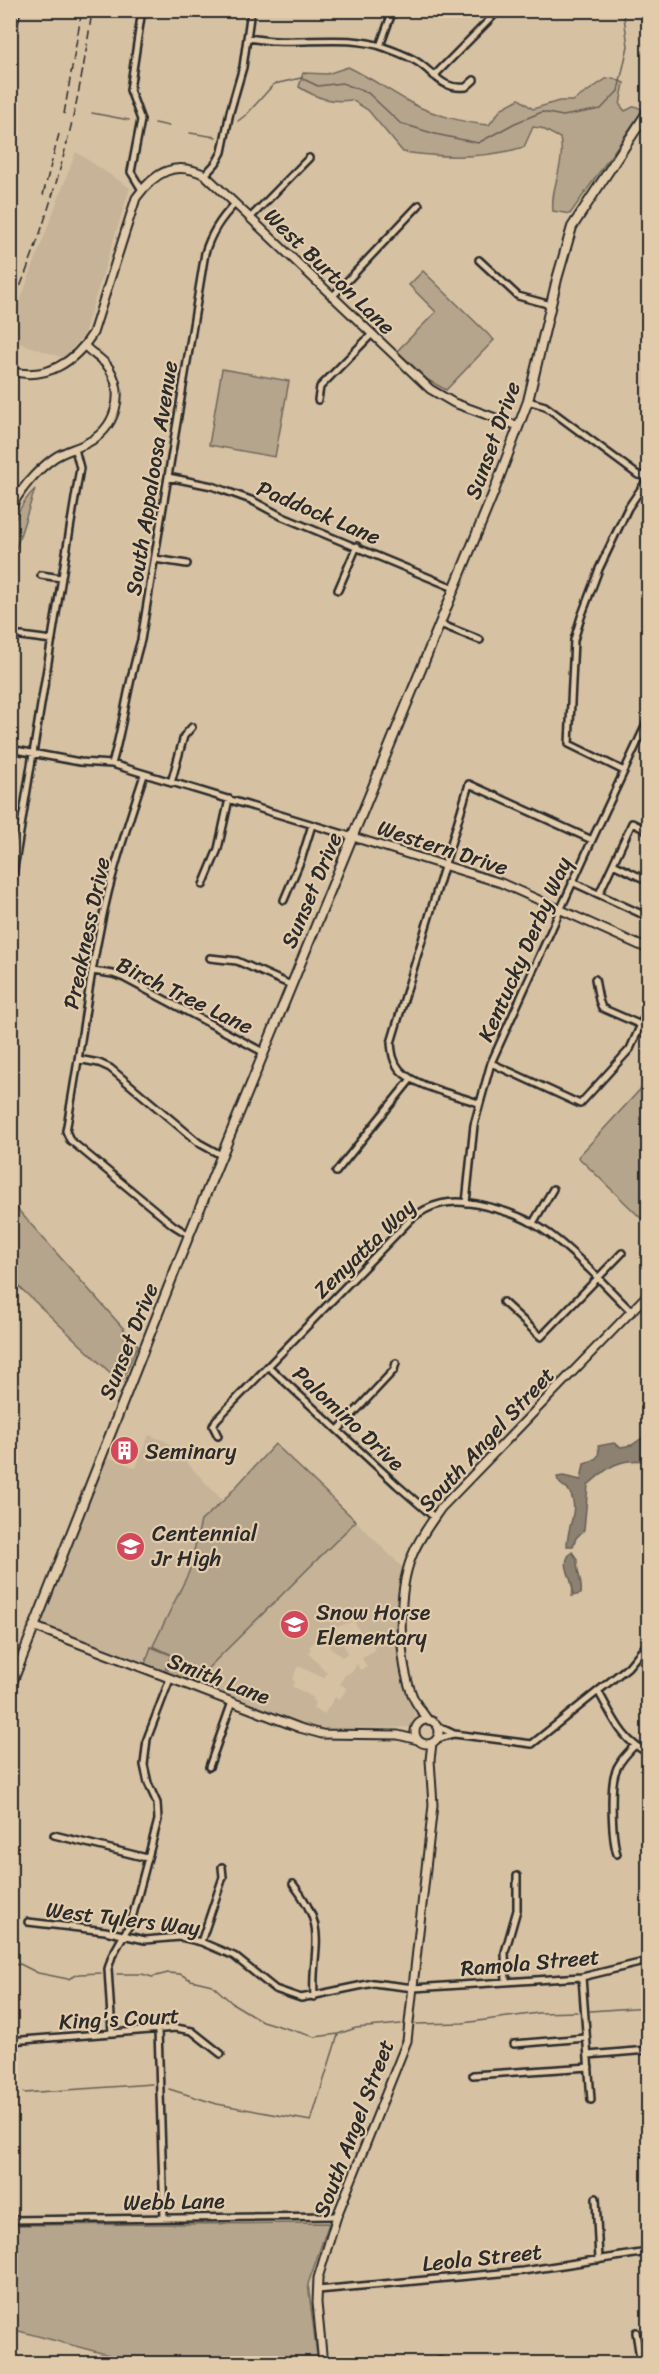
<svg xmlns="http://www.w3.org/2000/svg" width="659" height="2374" font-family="Sriracha,sans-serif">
<rect width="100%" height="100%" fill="#d6c1a3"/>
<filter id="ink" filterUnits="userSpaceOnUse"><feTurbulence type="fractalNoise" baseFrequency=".0167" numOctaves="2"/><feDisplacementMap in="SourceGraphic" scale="12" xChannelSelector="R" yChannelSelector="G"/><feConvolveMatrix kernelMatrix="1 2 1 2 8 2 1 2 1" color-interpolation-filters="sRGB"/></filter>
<g filter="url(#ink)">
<path fill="#c6b398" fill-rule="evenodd" d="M76,152L130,188L83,336L64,358L11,340V325Z
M149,1435L167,1442L223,1501L201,1521L189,1572L153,1646L173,1655L167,1672L38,1626L102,1455L136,1468Z
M356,1521L402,1567L398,1595L397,1629L403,1681L416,1717V1722L411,1727L322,1730L304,1726L194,1682ZM354,1621L366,1642L369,1640L375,1650L362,1658L367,1667L360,1670L357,1664L353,1671L345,1675L340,1684L347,1688L342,1696L339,1699L335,1697L324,1714L313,1708L315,1702L312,1700L314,1698L292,1686L295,1681L292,1680L298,1666L324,1678L327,1673L308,1653L311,1649L309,1647L316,1640L318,1642L321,1639L342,1657L348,1653L334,1628Z"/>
<path fill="#b6a58d" stroke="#70685c" stroke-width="1.5" d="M348,67C371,78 391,92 413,104C431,114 469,124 489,125L502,108L519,99L533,109L559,101H573L606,79L613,78L624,83L620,105L625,111L635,106L643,110L570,214L553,211C550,186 566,166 560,138L541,128L533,127L524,147C484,159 444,158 403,152L368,110L352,100C330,103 317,98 299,87L303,73L327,74Z
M423,271L494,340L446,390L428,380L397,351L436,312L409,285Z
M222,369L289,381L275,457L209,445Z
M35,489L11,564C10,533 12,512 35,489Z
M648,1081V1225L578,1157Z
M12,1203L138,1345L121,1383L11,1279Z
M275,1444L356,1521L194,1682L167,1672L172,1655L153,1646L189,1572L201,1521L223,1501Z
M151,1647L171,1655L164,1673L145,1664Z
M329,2223L308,2284L318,2363H139L11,2329V2225Z"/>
<path fill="#8d8171" stroke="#665f55" stroke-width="1.5" d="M648,1434V1461C619,1458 609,1466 588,1485L584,1530L576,1538L573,1546H567C567,1524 582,1508 567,1488C561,1486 558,1483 557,1477L563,1476L581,1480L584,1464C595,1460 601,1458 598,1446L614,1443L621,1447L632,1445Z
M572,1552L577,1559C576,1571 583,1582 581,1594L572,1596C577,1582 557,1564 572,1552Z"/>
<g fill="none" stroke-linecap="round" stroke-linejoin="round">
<path stroke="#665f55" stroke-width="1.5" d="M92,113L129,120
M238,121L247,114L274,84L301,78L318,86L342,83L368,93L400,123L435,134L478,143L515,123L542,112L563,116L601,109L618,91L628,46L623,10
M155,123L169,126
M190,133L216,137
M10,1966L20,1964L38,1973L68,1979L79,1974L101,1973
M117,1974H142L152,1977L168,1973L180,1974L191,1980L212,1985L232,2003L262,2021L315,2037L338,2034L356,2028L401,2024
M590,2011L648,2007
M416,2024L463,2023L538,2013L577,2012
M169,2089L217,2104L311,2121L338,2035
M10,2093H17
M24,2093L152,2084"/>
<defs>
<path id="minor" d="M142,10L130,90L141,120L131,172L142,190
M248,38C257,39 266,41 275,41C311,43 351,35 386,48C397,52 409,56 419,63C436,75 443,90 466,87L474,80
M380,46L393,10
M434,76L499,10
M205,175L216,163L222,152L230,112L243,67L251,10
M250,218L309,158
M479,260L518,296L551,305
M332,297L419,205
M318,400L320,387L371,335
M528,401L545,406L638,475L645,476
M168,477L212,486L251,500L283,517L454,588
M155,559L187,564
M41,575L61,578
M338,590L357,546
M440,624L480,640
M21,636L52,640
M10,749L80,762L112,764L353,837
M112,764C124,723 128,681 141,640L205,253C211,233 220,219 235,204
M624,771L569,744L574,640L581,617L599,569L628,508L647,480
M144,775C131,814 118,853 108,893C89,971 81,1052 66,1131L70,1140L173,1225L189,1235
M171,783L184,736L192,727
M613,864L648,881
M572,882L648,917
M203,885L218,849L229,799
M10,893L80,468L75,449
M599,894L632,823L648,831
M284,900L302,857L312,825
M210,958L237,961L291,985
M92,971L113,974L124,978L263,1052
M595,979L599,1000L602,1008L641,1025
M78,1059L99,1063L110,1068L199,1143L221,1155
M491,1063L580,1104L630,1049L648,1009
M478,1103C457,1095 415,1087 400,1070C393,1062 392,1053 391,1043L469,784L592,840
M336,1172L411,1079
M466,1203L474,1125L491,1063L592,840L648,720
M533,1223L553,1189
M503,1302L541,1337L622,1253
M269,1367L397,1485L434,1517
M339,1429L394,1370L396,1363
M218,1436L213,1426L216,1420L411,1219C431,1203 451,1199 476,1204C495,1208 515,1213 532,1223C565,1240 604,1285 632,1312
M598,1691C611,1713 623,1744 648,1752
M437,1726L454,1734L532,1744L628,1667L648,1643
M437,1739L453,1734
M209,1767L232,1702
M54,1835L147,1858
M617,1854C612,1839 610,1789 615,1773C618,1762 627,1754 634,1746
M293,1884C330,1931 311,1946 314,1997
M28,1922L105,1931L145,1940L180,1937L201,1942L234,1956L275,1989L301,1998L373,1983L414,1988L582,1977L648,1961
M201,1942L223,1877L222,1867
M582,1977L591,2100
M506,1982L505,1952L517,1910V1876
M158,2030L164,2218
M112,2033L108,1969L112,1956L131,1922L158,1820L157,1803L148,1783L144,1765L147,1739L170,1679
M10,2041L176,2028L192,2031L221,2054
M514,2044L586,2038
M588,2055L648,2050
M473,2075L589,2067
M596,2198L599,2260
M10,2220L337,2216
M318,2290L523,2271L648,2252
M636,2332L641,2364
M440,2361V2364"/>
<path id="tertiary" d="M10,371C46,381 75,362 93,333L136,198C155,172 175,160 205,175L430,389L454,403L518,426
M10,512C17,492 37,470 54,458C64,451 76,449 87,443C115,429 126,395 109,368C103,359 92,354 85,346
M353,837L501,883L648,949
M33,1626L300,1728L322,1734L398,1735L418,1740
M428,1720C423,1713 417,1706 413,1697C398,1661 397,1592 412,1556C419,1538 430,1524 441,1508L648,1294
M415 1732a12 12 0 1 1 24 0a12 12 0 1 1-24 0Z
M323,2364L317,2303L318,2278L337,2216L407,2041L433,1805L430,1760L432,1743"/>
<path id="secondary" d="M10,1688L189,1235L493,494L528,401L557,279L572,227L648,111"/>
<path id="motorway" d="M10,31L14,10"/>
</defs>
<use href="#minor" stroke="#2b2b2b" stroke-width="10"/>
<use href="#tertiary" stroke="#2b2b2b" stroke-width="11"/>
<use href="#secondary" stroke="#2b2b2b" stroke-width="12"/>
<use href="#motorway" stroke="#2b2b2b" stroke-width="15"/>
<use href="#minor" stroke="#e1cbab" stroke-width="5"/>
<use href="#tertiary" stroke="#e1cbab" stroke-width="7"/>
<use href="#secondary" stroke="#e1cbab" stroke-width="8"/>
<use href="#motorway" stroke="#e1cbab" stroke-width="10"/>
<path stroke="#2b2b2b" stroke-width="1.5" stroke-dasharray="9 4.5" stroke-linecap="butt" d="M64,114L82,10
M43,195L59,134
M10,311C51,216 79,113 92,10"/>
</g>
</g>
<defs>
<symbol id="building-disc" viewBox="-11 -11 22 22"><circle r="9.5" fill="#d1495b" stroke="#e1cbab"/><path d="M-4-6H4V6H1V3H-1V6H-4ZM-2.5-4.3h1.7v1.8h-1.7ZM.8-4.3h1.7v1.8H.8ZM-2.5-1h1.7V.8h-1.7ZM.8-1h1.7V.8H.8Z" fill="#fff"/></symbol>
<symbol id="school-disc" viewBox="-11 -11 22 22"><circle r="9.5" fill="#d1495b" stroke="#e1cbab"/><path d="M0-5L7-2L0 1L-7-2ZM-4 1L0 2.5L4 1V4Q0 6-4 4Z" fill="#fff"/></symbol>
</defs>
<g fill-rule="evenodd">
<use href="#building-disc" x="108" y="1434" width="33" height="33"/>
<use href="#school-disc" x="114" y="1530" width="33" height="33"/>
<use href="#school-disc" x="278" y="1608" width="33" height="33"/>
</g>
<g text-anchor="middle" stroke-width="4.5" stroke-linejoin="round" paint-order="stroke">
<g font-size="22" fill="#2b2b2b" stroke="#e1cbab">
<text transform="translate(330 271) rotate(44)" y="8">West Burton Lane</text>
<text transform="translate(492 440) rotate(-70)" y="8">Sunset Drive</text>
<text transform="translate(151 478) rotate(-81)" y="8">South Appaloosa Avenue</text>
<text transform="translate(319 512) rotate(23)" y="8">Paddock Lane</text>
<text transform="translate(443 847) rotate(18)" y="8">Western Drive</text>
<text transform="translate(311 890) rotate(-67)" y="8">Sunset Drive</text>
<text transform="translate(86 933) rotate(-78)" y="8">Preakness Drive</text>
<text transform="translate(524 949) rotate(-66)" y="8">Kentucky Derby Way</text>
<text transform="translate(185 995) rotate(26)" y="8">Birch Tree Lane</text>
<text transform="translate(364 1248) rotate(-44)" y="8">Zenyatta Way</text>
<text transform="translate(128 1341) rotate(-68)" y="8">Sunset Drive</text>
<text transform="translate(349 1418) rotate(43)" y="8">Palomino Drive</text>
<text transform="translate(486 1439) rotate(-47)" y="8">South Angel Street</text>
<text transform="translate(219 1678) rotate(21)" y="8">Smith Lane</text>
<text transform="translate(123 1918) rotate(7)" y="8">West Tylers Way</text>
<text transform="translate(530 1962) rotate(-5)" y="8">Ramola Street</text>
<text transform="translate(119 2018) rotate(-3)" y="8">King's Court</text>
<text transform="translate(353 2128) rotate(-69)" y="8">South Angel Street</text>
<text transform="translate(174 2201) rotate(-1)" y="8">Webb Lane</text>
<text transform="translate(482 2257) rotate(-6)" y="8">Leola Street</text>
</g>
<g font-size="22" fill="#2b2b2b" stroke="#e1cbab" text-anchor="start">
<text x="145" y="1459">Seminary</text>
<text x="152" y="1541">Centennial<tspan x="152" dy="25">Jr High</tspan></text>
<text x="316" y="1620">Snow Horse<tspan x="316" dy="25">Elementary</tspan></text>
</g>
</g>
<rect width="659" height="2374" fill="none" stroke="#e1cbab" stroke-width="36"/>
<rect x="18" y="18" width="623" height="2338" fill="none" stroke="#2b2b2b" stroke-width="2" filter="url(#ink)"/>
</svg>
